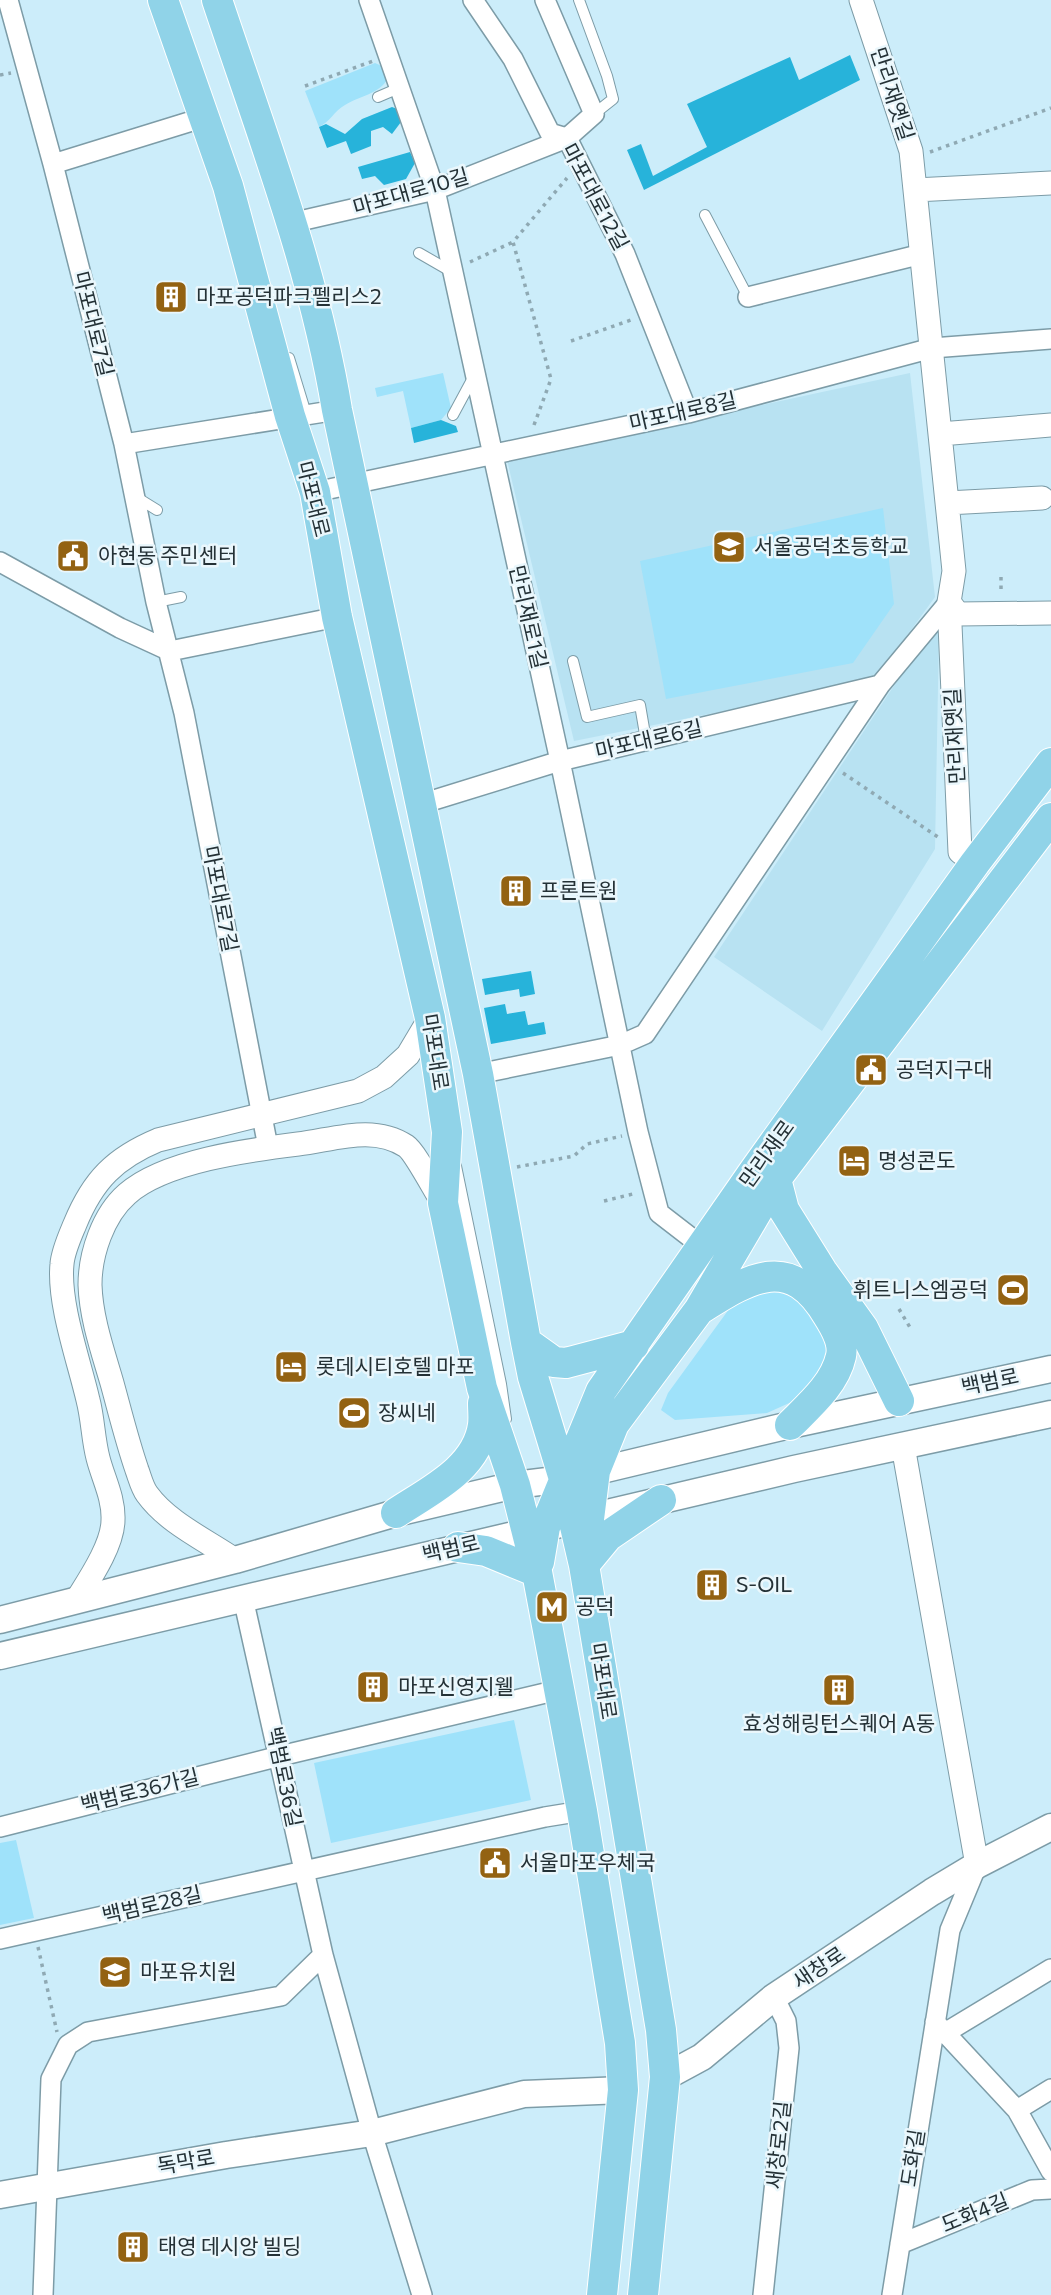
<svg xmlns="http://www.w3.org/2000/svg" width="1051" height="2295" font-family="Commissioner,'Noto Sans KR',sans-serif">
<rect width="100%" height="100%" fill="#ccedfa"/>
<path fill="#b8e2f2" d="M910,373L935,597L874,681L574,741L507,460Z
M931,630L939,632L935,849L822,1031L714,957Z"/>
<path fill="#9fe2fa" d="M375,63L384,67L388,78C380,94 359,96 345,105C334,111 330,122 319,127L305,91Z
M443,373L451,408L441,420L411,428L403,391L377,397L375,388Z
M883,508L894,604L853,663L666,699L640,561Z
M785,1282L831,1337L828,1358L815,1380L796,1400L767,1413L675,1420L661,1410L668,1393L732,1305Z
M514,1720L531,1800L331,1843L314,1763Z
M16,1840L34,1918L0,1925V1843Z"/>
<path fill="#27b3da" d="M850,55L860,80L644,190L627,150L641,144L653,176L707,147L687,104L790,57L799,80Z
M392,107L400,110L404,118L392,134L383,127L371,131V146L351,154L346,141L327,148L319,127L326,124L345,134L362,119Z
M410,152L415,163L406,179L384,185L375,176L362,179L358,167Z
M441,420L456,426L458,432L414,443L411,428Z
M531,971L535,994L520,997L519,989L485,995L482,979Z
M505,1004L507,1014L525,1011L528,1025L544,1022L546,1034L491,1044L484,1008Z"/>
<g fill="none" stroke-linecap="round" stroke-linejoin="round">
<defs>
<path id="service" d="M579,0L607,76L613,99L594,114
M378,97L399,88
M705,215L748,297
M419,253L452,272
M289,358L307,417
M453,415L474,376
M136,497L157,510
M156,602L181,597
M573,661L587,717L640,705L646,740
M456,1166L501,1384L506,1419"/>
<path id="minor" d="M8,0L53,164L124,444L156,602L184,713L268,1147
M369,0L435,190L560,761L638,1132L659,1213L703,1247
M473,0L513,59L550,133L567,138L625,254L688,413
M53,164L205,117
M291,223L435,190L567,138L594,114L545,0
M748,297L922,254
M124,444L337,410
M315,492L688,413L932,348L1051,339
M0,562L120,628L170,651L337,617
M421,804L560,761L880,685
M478,1074L620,1045L645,1034L880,685L949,602
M243,1598L323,1955L372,2133L422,2295
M0,1827L280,1756L558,1690
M0,1939L545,1817L582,1811
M935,2022L1017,2110L1051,2171
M945,2033L1051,1969
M1017,2110L1051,2089
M900,2244L1032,2190L1051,2189
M43,2295L51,2079L68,2045L88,2032L281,1996L323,1955
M763,2295L789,2048L786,2021L774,1997
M892,2295L950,1930L977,1865"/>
<path id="tertiary" d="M861,0L911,151L954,571L949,602L960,852L975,863
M915,190L1051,183
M940,434L1051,425
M947,503L1042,498
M949,602L958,614L1051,613
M903,1446L977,1865
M235,1560C206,1540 168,1523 147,1494C142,1487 140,1478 137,1470C127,1441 120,1412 112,1383C103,1352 91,1318 90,1285C90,1254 103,1215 127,1194C164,1161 249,1150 298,1144C333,1140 373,1124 406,1146C415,1152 435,1191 443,1203
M76,1601C89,1580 113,1545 113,1520C114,1498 103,1478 98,1458C93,1439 93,1419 88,1400C79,1361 58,1303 62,1264C63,1251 70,1236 75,1224C93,1180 115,1158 158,1140L358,1091L384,1077L408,1055L430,1018"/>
<path id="secondary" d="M0,1620L235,1560L396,1513L515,1485L564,1479L790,1425L1051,1369
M0,1656L794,1469L1051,1414
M665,2077L702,2057L774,1997L932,1892L977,1865L1051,1827
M0,2195L226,2155L372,2133L524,2094L623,2090"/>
<path id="primary" d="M163,0L228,186L290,416L315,492L337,617L430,1018L447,1132L443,1203L482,1388L515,1485L537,1572L582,1811L620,2043L623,2090L602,2295
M217,0C262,135 314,270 337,410L478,1074L526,1342L533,1377L564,1479L584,1565L661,2030L665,2077L643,2295
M776,1179L784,1210L822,1271L863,1328L899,1401
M702,1308C751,1277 791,1253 828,1316C835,1327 844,1343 841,1356C835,1384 809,1406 790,1425
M526,1342L554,1362L566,1363L634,1345
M396,1513C429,1491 477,1469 483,1425C484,1418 483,1410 483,1403
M586,1543L595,1471L614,1424L699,1310L776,1179L1051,818
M458,1547L486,1551L537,1572
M539,1562L545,1527L601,1391L754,1171L975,863L1051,763
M584,1565L608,1536L661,1500"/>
</defs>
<use href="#service" stroke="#7d9ca7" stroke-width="12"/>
<use href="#minor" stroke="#7d9ca7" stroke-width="22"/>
<use href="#tertiary" stroke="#7d9ca7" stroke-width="25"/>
<use href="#secondary" stroke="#7d9ca7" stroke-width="29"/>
<use href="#primary" stroke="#fff" stroke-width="32"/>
<path stroke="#8fa9b3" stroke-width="3.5" stroke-dasharray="3.5 5" stroke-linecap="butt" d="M0,75L11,73
M305,86L373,61
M930,152L1051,108
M470,262L513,242
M571,341L631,320
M534,425L551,379L513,242L567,178
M1001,577V594
M843,773L938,837
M517,1167L574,1156L587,1144L622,1136
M604,1201L637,1193
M899,1309L911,1329
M38,1947L57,2032"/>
<use href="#service" stroke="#fff" stroke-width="10"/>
<use href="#minor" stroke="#fff" stroke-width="19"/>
<use href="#tertiary" stroke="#fff" stroke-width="23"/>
<use href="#secondary" stroke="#fff" stroke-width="26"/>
<use href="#primary" stroke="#90d3e8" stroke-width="30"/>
</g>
<defs>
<symbol id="building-square" viewBox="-11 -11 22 22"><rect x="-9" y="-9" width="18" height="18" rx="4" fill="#936212" stroke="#eaf7fc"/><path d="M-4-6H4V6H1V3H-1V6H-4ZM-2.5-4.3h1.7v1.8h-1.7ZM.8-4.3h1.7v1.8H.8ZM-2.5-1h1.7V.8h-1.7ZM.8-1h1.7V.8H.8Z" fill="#fff"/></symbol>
<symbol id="school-square" viewBox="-11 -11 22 22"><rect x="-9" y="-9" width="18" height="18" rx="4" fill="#936212" stroke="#eaf7fc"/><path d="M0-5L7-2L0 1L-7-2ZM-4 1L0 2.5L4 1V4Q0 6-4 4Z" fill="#fff"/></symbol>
<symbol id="civic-square" viewBox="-11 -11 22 22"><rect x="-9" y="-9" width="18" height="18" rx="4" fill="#936212" stroke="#eaf7fc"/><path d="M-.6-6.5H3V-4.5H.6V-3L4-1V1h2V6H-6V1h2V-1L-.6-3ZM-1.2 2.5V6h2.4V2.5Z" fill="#fff"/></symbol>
<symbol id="hotel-square" viewBox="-11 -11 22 22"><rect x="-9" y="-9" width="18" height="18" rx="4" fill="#936212" stroke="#eaf7fc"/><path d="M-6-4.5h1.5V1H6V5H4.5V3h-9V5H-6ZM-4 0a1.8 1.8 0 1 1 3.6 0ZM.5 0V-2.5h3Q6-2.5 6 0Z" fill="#fff"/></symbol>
<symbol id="stadium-square" viewBox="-11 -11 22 22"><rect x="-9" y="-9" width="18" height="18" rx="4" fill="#936212" stroke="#eaf7fc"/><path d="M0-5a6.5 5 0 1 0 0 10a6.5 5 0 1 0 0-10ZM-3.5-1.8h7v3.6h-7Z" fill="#fff"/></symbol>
<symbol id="metro-square" viewBox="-11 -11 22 22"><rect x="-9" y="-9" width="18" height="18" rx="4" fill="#936212" stroke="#eaf7fc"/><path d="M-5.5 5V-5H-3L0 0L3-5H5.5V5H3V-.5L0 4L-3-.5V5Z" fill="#fff"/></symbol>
</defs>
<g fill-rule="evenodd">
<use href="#building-square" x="152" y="278" width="38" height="38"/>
<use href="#school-square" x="710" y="528" width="38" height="38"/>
<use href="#civic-square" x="54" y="537" width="38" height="38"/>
<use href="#building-square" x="497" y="872" width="38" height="38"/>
<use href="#civic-square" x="852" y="1051" width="38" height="38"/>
<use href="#hotel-square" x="835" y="1142" width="38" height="38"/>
<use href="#stadium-square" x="994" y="1271" width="38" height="38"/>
<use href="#hotel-square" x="272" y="1348" width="38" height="38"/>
<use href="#stadium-square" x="335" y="1394" width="38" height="38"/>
<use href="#building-square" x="693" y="1566" width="38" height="38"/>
<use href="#metro-square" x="533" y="1588" width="38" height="38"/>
<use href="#building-square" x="354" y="1668" width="38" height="38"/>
<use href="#building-square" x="820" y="1671" width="38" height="38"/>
<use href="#civic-square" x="476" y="1844" width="38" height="38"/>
<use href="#school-square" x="96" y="1953" width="38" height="38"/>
<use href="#building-square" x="114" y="2228" width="38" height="38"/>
</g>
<g text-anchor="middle" stroke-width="5" stroke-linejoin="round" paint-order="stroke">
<g font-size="21" fill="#243136" stroke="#eaf7fc">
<text transform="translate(892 94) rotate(72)" y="7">만리재옛길</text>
<text transform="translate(411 192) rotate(-16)" y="7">마포대로10길</text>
<text transform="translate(595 197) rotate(62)" y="7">마포대로12길</text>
<text transform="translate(93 324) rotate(76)" y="7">마포대로7길</text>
<text transform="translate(683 412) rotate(-13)" y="7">마포대로8길</text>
<text transform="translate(313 499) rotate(76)" y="7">마포대로</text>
<text transform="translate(528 617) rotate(77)" y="7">만리재로1길</text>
<text transform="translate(955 736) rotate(-93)" y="7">만리재옛길</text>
<text transform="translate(649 740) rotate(-13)" y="7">마포대로6길</text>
<text transform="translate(220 899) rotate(79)" y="7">마포대로7길</text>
<text transform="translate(435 1052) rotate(81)" y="7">마포대로</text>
<text transform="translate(767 1154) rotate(-54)" y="7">만리재로</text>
<text transform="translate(990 1382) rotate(-12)" y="7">백범로</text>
<text transform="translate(451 1549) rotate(-13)" y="7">백범로</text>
<text transform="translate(603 1681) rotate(81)" y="7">마포대로</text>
<text transform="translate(284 1777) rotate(78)" y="7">백범로36길</text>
<text transform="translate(140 1791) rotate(-14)" y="7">백범로36가길</text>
<text transform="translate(152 1905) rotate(-13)" y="7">백범로28길</text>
<text transform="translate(819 1968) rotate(-34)" y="7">새창로</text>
<text transform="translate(779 2145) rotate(-84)" y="7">새창로2길</text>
<text transform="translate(913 2158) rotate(-81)" y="7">도화길</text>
<text transform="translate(186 2162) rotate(-10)" y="7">독막로</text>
<text transform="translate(975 2213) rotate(-22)" y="7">도화4길</text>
</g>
<g font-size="21" fill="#243136" stroke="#eaf7fc" text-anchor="start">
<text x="196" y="304">마포공덕파크펠리스2</text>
<text x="754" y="554">서울공덕초등학교</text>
<text x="98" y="563">아현동 주민센터</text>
<text x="540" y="898">프론트원</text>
<text x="896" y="1077">공덕지구대</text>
<text x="878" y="1168">명성콘도</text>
<text x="988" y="1297" text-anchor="end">휘트니스엠공덕</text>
<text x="316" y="1374">롯데시티호텔 마포</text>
<text x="378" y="1420">장씨네</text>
<text x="736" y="1592">S-OIL</text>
<text x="576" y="1614">공덕</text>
<text x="398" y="1694">마포신영지웰</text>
<text x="839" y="1731" text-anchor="middle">효성해링턴스퀘어 A동</text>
<text x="520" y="1870">서울마포우체국</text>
<text x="140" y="1979">마포유치원</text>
<text x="158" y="2254">태영 데시앙 빌딩</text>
</g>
</g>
</svg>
